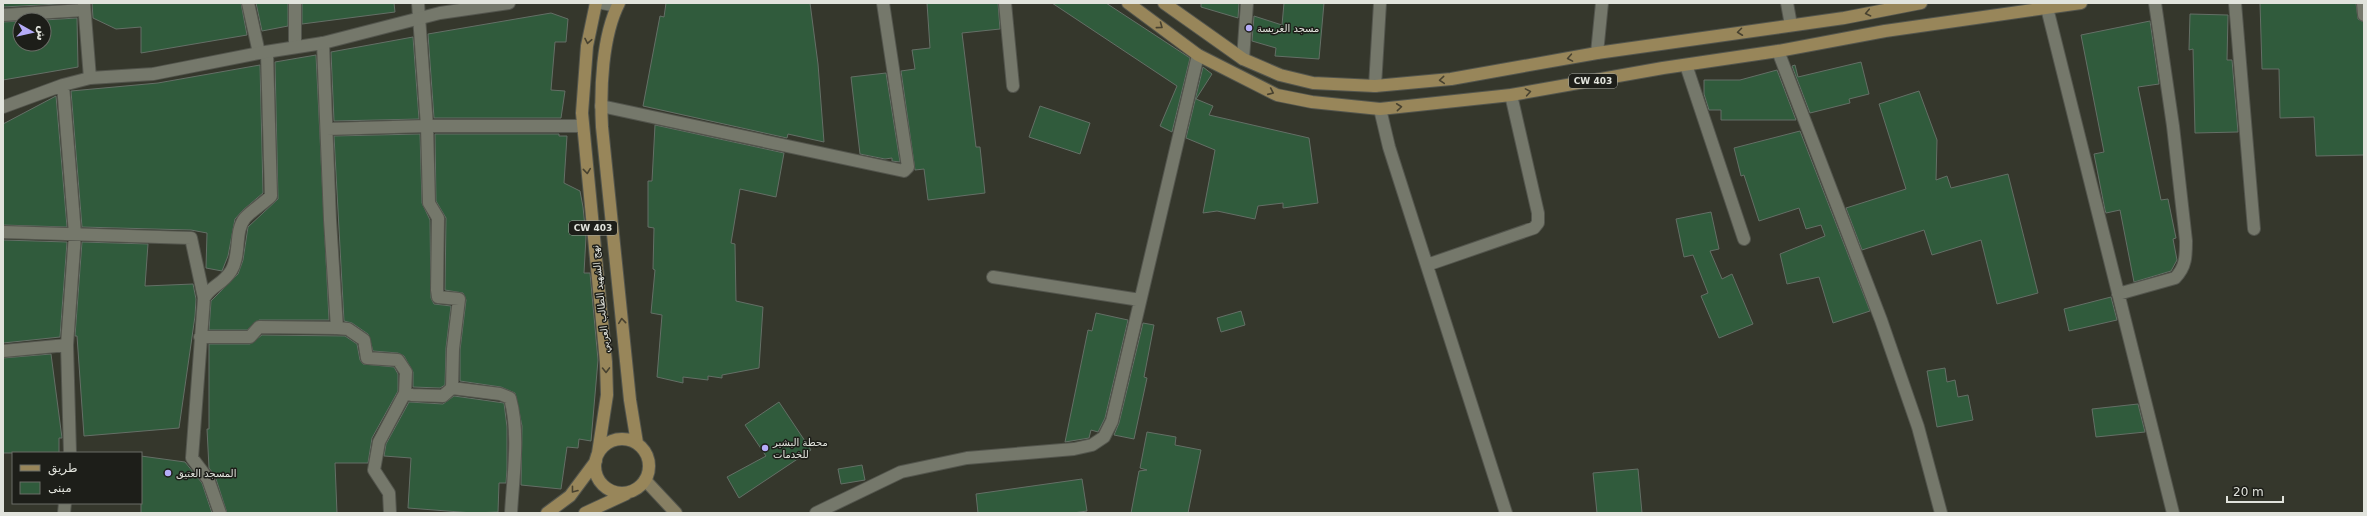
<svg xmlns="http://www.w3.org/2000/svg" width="2367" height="516" font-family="'DejaVu Sans',Vazirmatn,sans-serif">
<rect width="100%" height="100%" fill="#35372c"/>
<path fill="#305b3c" stroke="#646f66" d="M3,3H76L3,7Z
M92,3H241L247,35L141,53V27L116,29L93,18Z
M256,3H288V26L262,31Z
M302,3H394L395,12L302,24Z
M666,3H810L818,64L824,142L788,134L787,138L643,106L660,16L664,17Z
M927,3H998L1000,29L962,33L976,147H980L985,193L928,200L924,169L915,170L901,71L915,69L912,50L930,48Z
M1052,3H1106L1190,58L1172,132L1160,126L1177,86Z
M1201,3H1239L1238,18L1201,7Z
M1284,3H1324L1319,59L1275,56L1276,48L1252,41L1254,16L1282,25Z
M2260,3H2356L2358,19L2364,22V155L2316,156L2314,117L2280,118L2279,69H2262Z
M551,13L568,19L566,42H555L551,90L565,91L561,118H434L428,34Z
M2190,14L2228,15L2227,60H2232L2238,132L2195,133L2193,49L2189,50Z
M77,18L78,67L3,80V22L20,21V44H44V20Z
M2150,21L2159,84L2138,87L2161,200L2168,199L2176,238L2173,239L2177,260L2171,271L2134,282L2120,210L2106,213L2105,210L2094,154L2104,152L2081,35Z
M413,37L419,119L334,121L331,52Z
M316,55L329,320H259L247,330H209L211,301L238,274L243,260L248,227L278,199L275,62Z
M1861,62L1869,94L1849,99L1850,103L1810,113L1792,66L1795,65L1798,77Z
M260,65L263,193L243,210L235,219L228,256L222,271L206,268L207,233L191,230L82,227L71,91L158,83Z
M1203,67L1212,74L1196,99L1213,106L1209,115L1309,138L1318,203L1283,208V203L1258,206L1255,219L1217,211L1203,213L1215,150L1186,138Z
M1777,70L1796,120H1721V110H1709L1704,94V80H1740Z
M886,73L900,162L892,161V158L885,159L860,154L851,77Z
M1919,91L1937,140L1936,180L1947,176L1951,188L2008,174L2038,293L1997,304L1981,240L1932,255L1924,230L1862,250L1846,208L1906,189L1879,104Z
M56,96L67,227L3,225V124Z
M1040,106L1090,123L1080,154L1029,137Z
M655,125L784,153L776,197L740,189L731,243L735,244L736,301L763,307L759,368L722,375V378L708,376V380L683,377V383L657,377L662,315L651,313L655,270L653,269L654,228L648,227V181H652Z
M1800,131L1870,311L1833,323L1819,277L1787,284L1780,254L1825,236L1821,225L1806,229L1799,208L1759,221L1744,175L1741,176L1734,148Z
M420,134L422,203L430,220L431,298L434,304L451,306L446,348L445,385L440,388L413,387V372L404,356L398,353L373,351L368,334L352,323L344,321L334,136Z
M435,134H559V136H567L564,183L580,191L583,207L586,237L584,273H590L598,360L591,441L579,439L578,448L567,447L561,489L521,485L522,426L515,393L501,387L460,381V350L466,300L463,293L445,290L446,218L436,201Z
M1711,212L1719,249L1710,251L1722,279L1732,274L1753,324L1719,338L1701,296L1708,293L1693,255L1684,257L1676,219Z
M3,240L67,242L60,337L3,343Z
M82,242L148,244L145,286L193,284L196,299L195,316L179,428L84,436L77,336H75Z
M2111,297L2117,320L2069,331L2064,309Z
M1241,311L1245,325L1221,332L1217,318Z
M1096,313L1128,320L1105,418L1098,432L1091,430L1089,438L1065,442L1088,330L1092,331Z
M1143,323L1154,325L1144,377L1147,378L1134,439L1114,435L1119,423Z
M262,335L345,336L357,344L360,360L363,364L394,367L398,374V391L372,438L368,463H335L337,513H227L215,476L209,468L207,429H209V344H250Z
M51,354L62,438H59V453H3V358Z
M1945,368L1947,382L1955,380L1958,397L1968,395L1973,420L1937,427L1927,371Z
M454,396L504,403L507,427V469L506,483H499L498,512L473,513L408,508L411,458L384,456L386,444L409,402L443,404Z
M779,402L811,450L739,498L727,477L766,456L745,425Z
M2138,404L2145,432L2096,437L2092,409Z
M1147,432L1176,437L1175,445L1201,450L1188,513H1131L1139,471L1147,470L1140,468Z
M141,456L185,462L202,483L212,513H141Z
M862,465L865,480L841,484L838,469Z
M1638,469L1642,513H1597L1593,473Z
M1082,479L1087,511L1073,513H978L976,494Z"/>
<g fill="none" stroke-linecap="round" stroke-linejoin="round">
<defs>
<path id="minor" d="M248,3L259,53
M418,3L427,126L429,203L438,218L437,290L438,297L459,299L453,349L452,388L500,394L510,398C520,434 513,476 511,513
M1005,3L1013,86
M1787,3L1791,25
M2235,3L2254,229
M2363,3L2364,15
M2047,8L2173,513
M3,15L84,10
M295,47V3
M1778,51L1881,320L1918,427L1941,513
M1597,53L1602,3
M1243,59L1247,3
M1686,65L1744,239
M63,85L75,234L67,345L70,453
M1375,86L1380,3
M601,106L904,171L908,167L883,3
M3,107L63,85L90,78
M1380,109L1389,147L1506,513
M327,129L427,126H583
M3,232L191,238L204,298
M1427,265L1534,228L1538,223V213L1511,95
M993,277L1140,300
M2118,294L2175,278C2186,267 2186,256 2186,241L2173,126L2155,3
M337,328L348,329L364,340L367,358L398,360L406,372L405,393L379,442L374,470L389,493L390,513
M200,337H250L259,327L337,328L330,220L323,43
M3,351L67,345
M405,393L412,395L443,396L452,388
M64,513L65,503
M220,513L208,479L192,458L204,298C212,285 222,285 231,271C241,255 234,231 245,218C251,211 264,203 271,196L267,53
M816,513L901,472L967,458L1074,449L1092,445L1104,437L1112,421L1198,55"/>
<path id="tertiary" d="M84,3L90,78L153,74L259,53L323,43L440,13L509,3
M602,3L617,6"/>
<path id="secondary" d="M645,480L676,513"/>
<path id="primary" d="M596,3L587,46L582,113L606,362L607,395L598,453
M619,3C602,36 600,90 602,127L630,400L637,443
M1128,3L1198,55L1277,95L1312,102L1380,109L1511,95L1663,68L1778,51L1885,31L2081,3
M1164,3L1243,59L1280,75L1313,83L1375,86L1451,79L1597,53L1844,18L1921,3
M595 466a27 27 0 1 1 54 0a27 27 0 1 1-54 0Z
M547,513L570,496L596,461
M585,513L626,494"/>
</defs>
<use href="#minor" stroke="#53554d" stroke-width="14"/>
<use href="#tertiary" stroke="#53554d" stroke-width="14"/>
<use href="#secondary" stroke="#53554d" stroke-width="14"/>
<use href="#primary" stroke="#53554d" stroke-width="14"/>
<use href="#minor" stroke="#75786b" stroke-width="12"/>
<use href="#tertiary" stroke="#75786b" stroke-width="12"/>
<use href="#secondary" stroke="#877f63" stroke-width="12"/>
<use href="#primary" stroke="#98865a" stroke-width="12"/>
</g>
<defs><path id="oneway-chevron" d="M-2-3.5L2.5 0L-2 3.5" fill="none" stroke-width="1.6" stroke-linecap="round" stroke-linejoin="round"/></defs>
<g stroke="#484230">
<use href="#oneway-chevron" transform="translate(1868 13) rotate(168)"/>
<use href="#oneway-chevron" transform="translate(1160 26) rotate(36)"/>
<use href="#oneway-chevron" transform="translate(1740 32) rotate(173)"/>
<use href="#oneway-chevron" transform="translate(588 41) rotate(101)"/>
<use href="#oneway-chevron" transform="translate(1570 58) rotate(170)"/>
<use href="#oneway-chevron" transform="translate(1442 80) rotate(175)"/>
<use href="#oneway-chevron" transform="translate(1271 92) rotate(24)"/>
<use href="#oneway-chevron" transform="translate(1528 92) rotate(-10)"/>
<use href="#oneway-chevron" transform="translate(1399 107) rotate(-6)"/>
<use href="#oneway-chevron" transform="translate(587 171) rotate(84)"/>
<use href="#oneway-chevron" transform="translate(622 321) rotate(-96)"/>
<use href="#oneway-chevron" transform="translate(606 370) rotate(89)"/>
<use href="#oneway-chevron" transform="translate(574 490) rotate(128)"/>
</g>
<g fill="#b5acf8" stroke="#1d1e19" stroke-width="1.5">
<circle cx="1249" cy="28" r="4"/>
<circle cx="765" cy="448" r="4"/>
<circle cx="168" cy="473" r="4"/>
</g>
<g text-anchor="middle" stroke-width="3" stroke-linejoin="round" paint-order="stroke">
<g fill="#1d1e19" stroke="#a6a8a2" stroke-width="1">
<rect x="1569" y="74" width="48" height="14" rx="3"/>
<rect x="569" y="221" width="48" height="14" rx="3"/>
</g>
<g font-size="9" font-weight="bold" fill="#e1e3dc">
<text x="1593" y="84">CW 403</text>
<text x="593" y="231">CW 403</text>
</g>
<g font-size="10" fill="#e1e3dc" stroke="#1d1e19" text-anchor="start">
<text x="1257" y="32">مسجد الغريسة</text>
<text x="773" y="446">محطة البشير<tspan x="773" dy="12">للخدمات</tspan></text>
<text x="176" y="477">المسجد العتيق</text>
</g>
<g font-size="10" fill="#e1e3dc" stroke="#1d1e19">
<text transform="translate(600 299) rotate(-96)" y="4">نهج الشهيد الطالب العربي</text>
</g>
</g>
<rect width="2367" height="516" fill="none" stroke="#e1e3dc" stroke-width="8"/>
<rect x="12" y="452" width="130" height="52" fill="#1d1e19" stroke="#6b6d67"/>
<rect x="20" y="465" width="20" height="6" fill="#98865a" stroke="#6b6d67"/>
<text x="48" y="472" font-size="12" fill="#e1e3dc">طريق</text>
<rect x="20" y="482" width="20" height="12" fill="#305b3c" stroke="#6b6d67"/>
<text x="48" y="492" font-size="12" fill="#e1e3dc">مبنى</text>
<g transform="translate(32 32) rotate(98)"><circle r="19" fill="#1d1e19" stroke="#6b6d67"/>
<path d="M0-3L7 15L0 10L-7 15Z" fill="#b5acf8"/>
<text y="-6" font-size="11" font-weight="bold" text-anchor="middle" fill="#e1e3dc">ش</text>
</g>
<path d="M2227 496v6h56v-6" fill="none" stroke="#e1e3dc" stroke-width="2"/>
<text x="2233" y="496" font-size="12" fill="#e1e3dc" stroke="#1d1e19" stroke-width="3" paint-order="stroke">20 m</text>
</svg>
